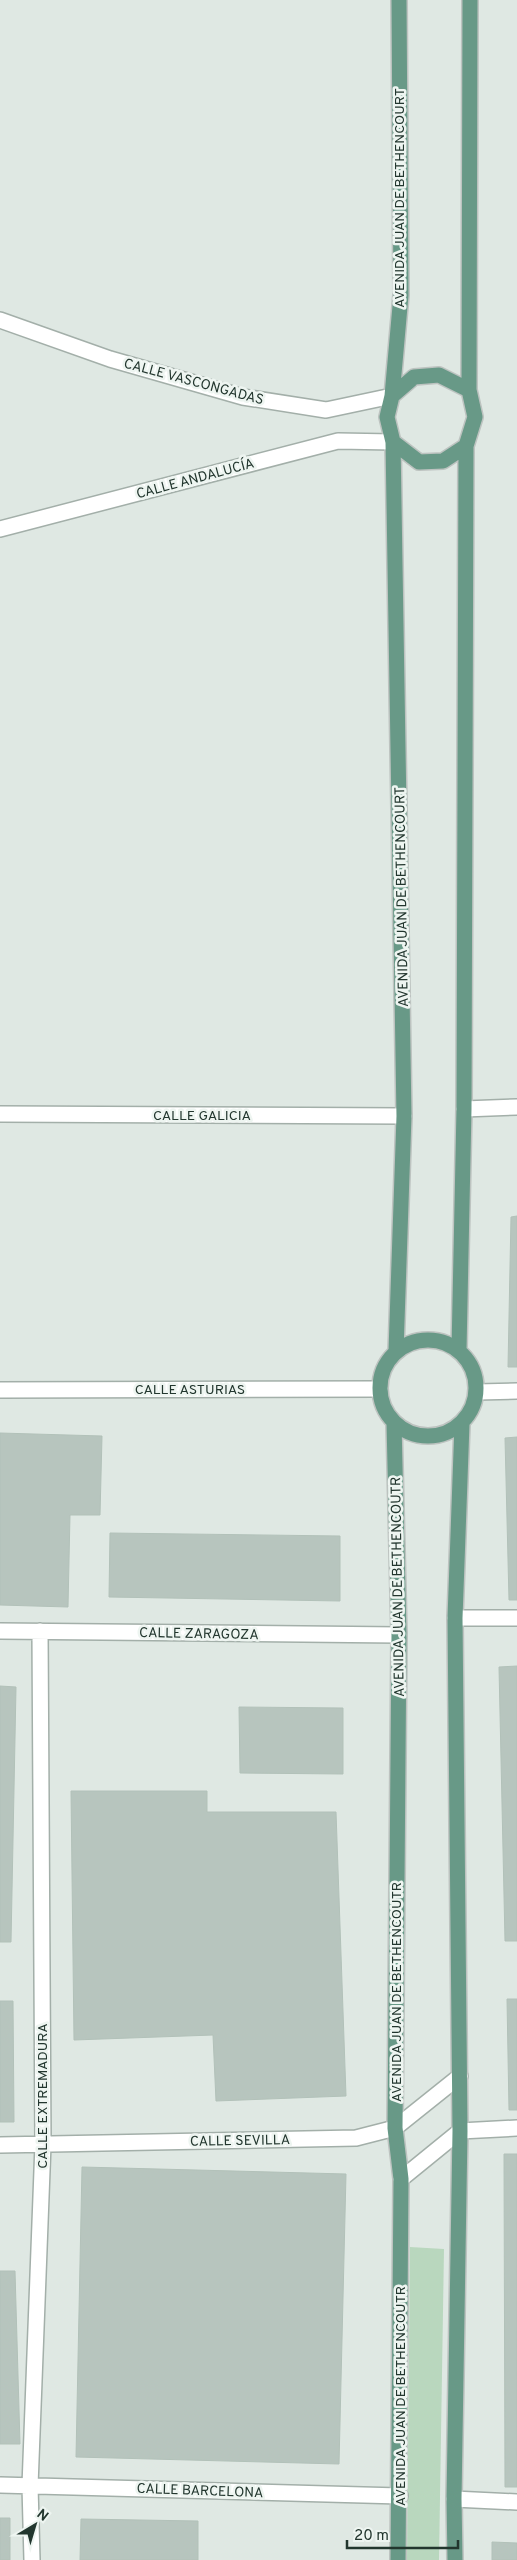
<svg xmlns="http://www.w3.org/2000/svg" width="517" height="2560" font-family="Overpass,sans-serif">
<rect width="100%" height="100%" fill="#dfe8e3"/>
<path fill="#b9d7be" d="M410,2247L444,2249L439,2560H407Z"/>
<path fill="#b7c5be" stroke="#b2c1b9" d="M517,1216V1367H508L511,1217Z
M0,1433L102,1436L100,1515H70L68,1607L0,1605Z
M517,1437V1600H509L505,1438Z
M110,1533L340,1536V1601L109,1597Z
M517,1666V1941H505L499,1667Z
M0,1686L16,1687L11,1942H0Z
M239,1707L343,1708V1774L240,1773Z
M71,1791H207V1812H336L346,2096L216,2101L213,2035L74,2040Z
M507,1999H517V2110H509Z
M0,2001H13L14,2122H0Z
M504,2154H517V2487H505Z
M82,2167L346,2174L339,2464L76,2457Z
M0,2271H15L20,2444H0Z
M0,2518H10V2560H0Z
M81,2519L198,2521V2560H80Z
M492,2542L517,2543V2560H492Z"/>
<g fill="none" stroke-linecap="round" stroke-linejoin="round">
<defs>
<path id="minor" d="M0,320L110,359L243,397L326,410L392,396
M0,529L338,441L393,442
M464,1109L517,1107
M0,1114L404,1116
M0,1390L380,1389
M477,1392L517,1391
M455,1618H517
M0,1631L399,1635
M0,2145L356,2138L395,2128L460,2076
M401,2179L460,2131L517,2128
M0,2485L400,2496
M454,2499L517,2502
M32,2560L30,2486L43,2144L40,1631"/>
<path id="major" d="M392,396L414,377L439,375L469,390
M393,442L419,462L443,461L466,446
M380 1388a48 48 0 1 1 96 0a48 48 0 1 1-96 0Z
M459,1350L464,1109L466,446L475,417L469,390L470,0
M396,1351L404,1116L393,442L387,417L392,396L401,295L399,0
M394,1423L399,1635L395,2128L401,2179L398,2560
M455,2560L454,2499L460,2131L455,1618L462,1424"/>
</defs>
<use href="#minor" stroke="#a3afa9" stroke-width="18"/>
<use href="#major" stroke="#bdc3c0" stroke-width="18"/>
<use href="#minor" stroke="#fff" stroke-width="15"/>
<use href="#major" stroke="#689987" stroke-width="15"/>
</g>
<g text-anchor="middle" stroke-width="5" stroke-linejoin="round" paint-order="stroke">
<g font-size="14" fill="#22362e" stroke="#eef5f1">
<text transform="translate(399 198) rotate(-90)" y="5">AVENIDA JUAN DE BETHENCOURT</text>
<text transform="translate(194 381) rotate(15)" y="5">CALLE VASCONGADAS</text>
<text transform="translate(195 478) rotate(-15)" y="5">CALLE ANDALUCÍA</text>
<text transform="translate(401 897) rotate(-91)" y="5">AVENIDA JUAN DE BETHENCOURT</text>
<text x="202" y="1120">CALLE GALICIA</text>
<text x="190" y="1394">CALLE ASTURIAS</text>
<text transform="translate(397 1587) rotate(-91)" y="5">AVENIDA JUAN DE BETHENCOUTR</text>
<text transform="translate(199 1633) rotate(1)" y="5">CALLE ZARAGOZA</text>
<text transform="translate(396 1992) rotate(-90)" y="5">AVENIDA JUAN DE BETHENCOUTR</text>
<text transform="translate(42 2096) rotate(-90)" y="5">CALLE EXTREMADURA</text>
<text transform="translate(240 2140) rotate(-1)" y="5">CALLE SEVILLA</text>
<text transform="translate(400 2396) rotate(-90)" y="5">AVENIDA JUAN DE BETHENCOUTR</text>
<text transform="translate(200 2490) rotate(2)" y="5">CALLE BARCELONA</text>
</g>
</g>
<g transform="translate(35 2525) rotate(38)" stroke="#eef5f1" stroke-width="4" paint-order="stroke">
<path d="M0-4L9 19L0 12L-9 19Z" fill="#22362e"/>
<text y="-8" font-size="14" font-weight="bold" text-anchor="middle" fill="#22362e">N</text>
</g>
<path d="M347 2540v8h111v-8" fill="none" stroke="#22362e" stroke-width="2.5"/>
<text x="354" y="2540" font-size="15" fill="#22362e" stroke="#eef5f1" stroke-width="4" paint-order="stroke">20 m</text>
</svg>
